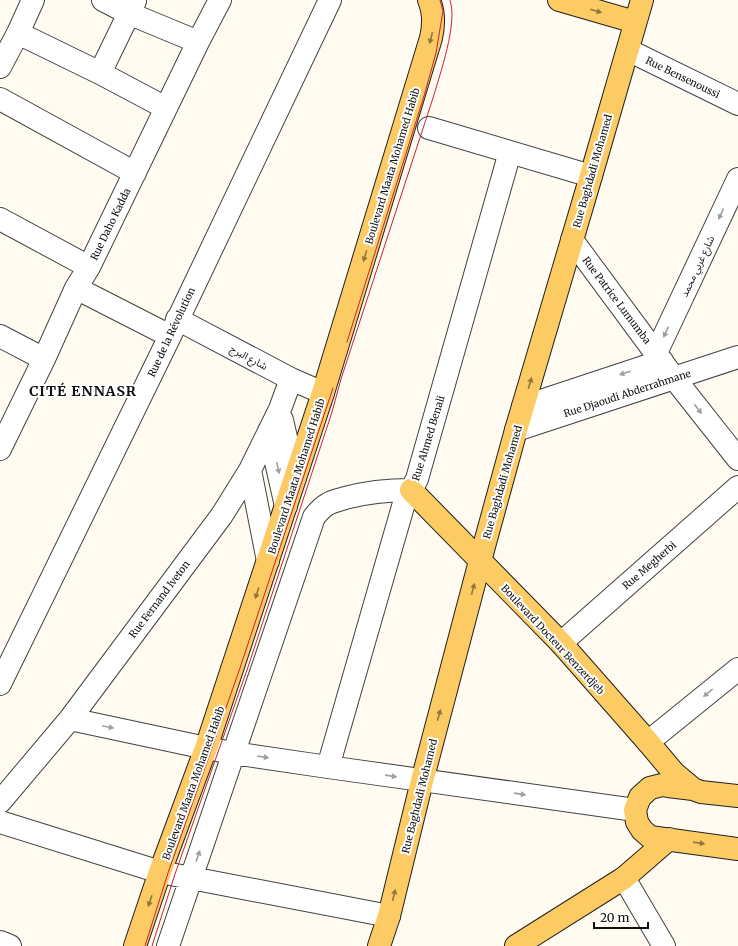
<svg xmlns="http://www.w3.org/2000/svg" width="738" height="946" font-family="Merriweather,'Noto Sans Arabic',serif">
<rect width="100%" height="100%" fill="#fffbf0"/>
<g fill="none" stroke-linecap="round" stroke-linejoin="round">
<defs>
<path id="minor" d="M103,0L128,13L198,42
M18,33L100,73L166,108
M628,50L738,104
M0,67L18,33L33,0
M100,73L135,1
M0,99L135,173
M429,128L591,176
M0,219L89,267
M572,240L674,378L738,459
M76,288L170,336
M177,319L291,379L323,393
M0,336L44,359
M656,353L738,179
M523,407L662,361
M282,420L295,477
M516,430L738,357
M269,431L286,506
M0,449L44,359L76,288L89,267L198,42L220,0
M250,470L268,561
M561,643L738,487
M0,684L170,336L330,0
M70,719L206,748L233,753L328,767L635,810
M648,742L738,669
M328,767L404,503L417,479L510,152
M0,802L70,719L222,515L250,470L280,409L291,379
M0,822L160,872L389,916
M624,878L664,946
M0,942L10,946
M168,946L314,517C318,512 322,507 328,504C333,501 339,500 345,498C367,492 389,490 411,490"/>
<path id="major" d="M559,0L635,22
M411,490L561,643L648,742L674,773L693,789
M738,796L701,792L693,789L668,786L662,785L650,788L640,797L635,810L637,822L642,830L650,837L738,849
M135,946L160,872L206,748L323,393L431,38C434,25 434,12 429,0
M379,946L389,916L422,781L480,561L516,430L591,176L642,0
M516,946L624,878L669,839"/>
</defs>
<use href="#minor" stroke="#424242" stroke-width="24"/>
<use href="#major" stroke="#202020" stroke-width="24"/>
<use href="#minor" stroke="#fff" stroke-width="22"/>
<use href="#major" stroke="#fccb63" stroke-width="22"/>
<path stroke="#c42236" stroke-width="1" d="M347,342L424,96L436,53L443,11L440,0
M145,946L168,873L240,668L333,388
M152,946L175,874L247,670L332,412L341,379L433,98C440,74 458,23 450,0"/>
</g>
<defs><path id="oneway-solid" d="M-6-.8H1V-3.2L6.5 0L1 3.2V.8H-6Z"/></defs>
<g fill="#91763d">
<use href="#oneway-solid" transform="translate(596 11) rotate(16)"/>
<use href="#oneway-solid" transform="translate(431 38) rotate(104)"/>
<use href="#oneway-solid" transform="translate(365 256) rotate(107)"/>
<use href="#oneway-solid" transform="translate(530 383) rotate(-74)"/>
<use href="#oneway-solid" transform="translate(473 589) rotate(-75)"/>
<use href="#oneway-solid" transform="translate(257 593) rotate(108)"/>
<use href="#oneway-solid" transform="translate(439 715) rotate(-75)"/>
<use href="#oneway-solid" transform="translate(699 843) rotate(8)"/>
<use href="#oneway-solid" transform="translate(394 895) rotate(-76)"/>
<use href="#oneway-solid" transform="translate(150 901) rotate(109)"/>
</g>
<g fill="#9f9f9f">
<use href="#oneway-solid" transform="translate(721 214) rotate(115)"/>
<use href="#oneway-solid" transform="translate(666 332) rotate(115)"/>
<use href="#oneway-solid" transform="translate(625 373) rotate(162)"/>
<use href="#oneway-solid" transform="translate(698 409) rotate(52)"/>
<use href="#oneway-solid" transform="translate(278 468) rotate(78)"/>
<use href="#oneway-solid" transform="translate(708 693) rotate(141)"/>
<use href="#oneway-solid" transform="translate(108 727) rotate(12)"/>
<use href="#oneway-solid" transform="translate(263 757) rotate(9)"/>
<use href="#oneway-solid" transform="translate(391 776) rotate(8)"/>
<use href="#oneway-solid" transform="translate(520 794) rotate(8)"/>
<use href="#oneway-solid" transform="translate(198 856) rotate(-71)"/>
</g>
<g text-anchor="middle" stroke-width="4" stroke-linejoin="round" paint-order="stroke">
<g font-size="10" fill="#0f0f0f" stroke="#fff">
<text transform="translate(683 77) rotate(26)" y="4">Rue Bensenoussi</text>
<text transform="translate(392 166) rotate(-73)" y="4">Boulevard Maata Mohamed Habib</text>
<text transform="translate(592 171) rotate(-74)" y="4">Rue Baghdadi Mohamed</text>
<text transform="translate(110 224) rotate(-64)" y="4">Rue Daho Kadda</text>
<text transform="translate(697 266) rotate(-65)" y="4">شارع غربي محمد</text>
<text transform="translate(617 300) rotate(53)" y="4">Rue Patrice Lumumba</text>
<text transform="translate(171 332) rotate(-65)" y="4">Rue de la Révolution</text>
<text transform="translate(249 357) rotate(28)" y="4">شارع البرج</text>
<text transform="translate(627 393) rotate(-18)" y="4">Rue Djaoudi Abderrahmane</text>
<text transform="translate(428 438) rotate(-73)" y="4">Rue Ahmed Benali</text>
<text transform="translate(296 476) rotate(-72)" y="4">Boulevard Maata Mohamed Habib</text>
<text transform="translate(502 482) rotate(-74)" y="4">Rue Baghdadi Mohamed</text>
<text transform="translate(649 565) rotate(-41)" y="4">Rue Megherbi</text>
<text transform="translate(159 599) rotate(-53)" y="4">Rue Fernand Iveton</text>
<text transform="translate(553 639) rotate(47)" y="4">Boulevard Docteur Benzerdjeb</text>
<text transform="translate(193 783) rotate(-70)" y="4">Boulevard Maata Mohamed Habib</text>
<text transform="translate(419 796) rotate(-76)" y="4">Rue Baghdadi Mohamed</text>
</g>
<g font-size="14" font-weight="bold" letter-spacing="1" fill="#0f0f0f" stroke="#fff">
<text x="83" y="396">CITÉ ENNASR</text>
</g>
</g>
<path d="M594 922v6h54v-6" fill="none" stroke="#0f0f0f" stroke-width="2"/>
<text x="600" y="922" font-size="12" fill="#0f0f0f" stroke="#ffffff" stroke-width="3" paint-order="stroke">20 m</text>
</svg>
